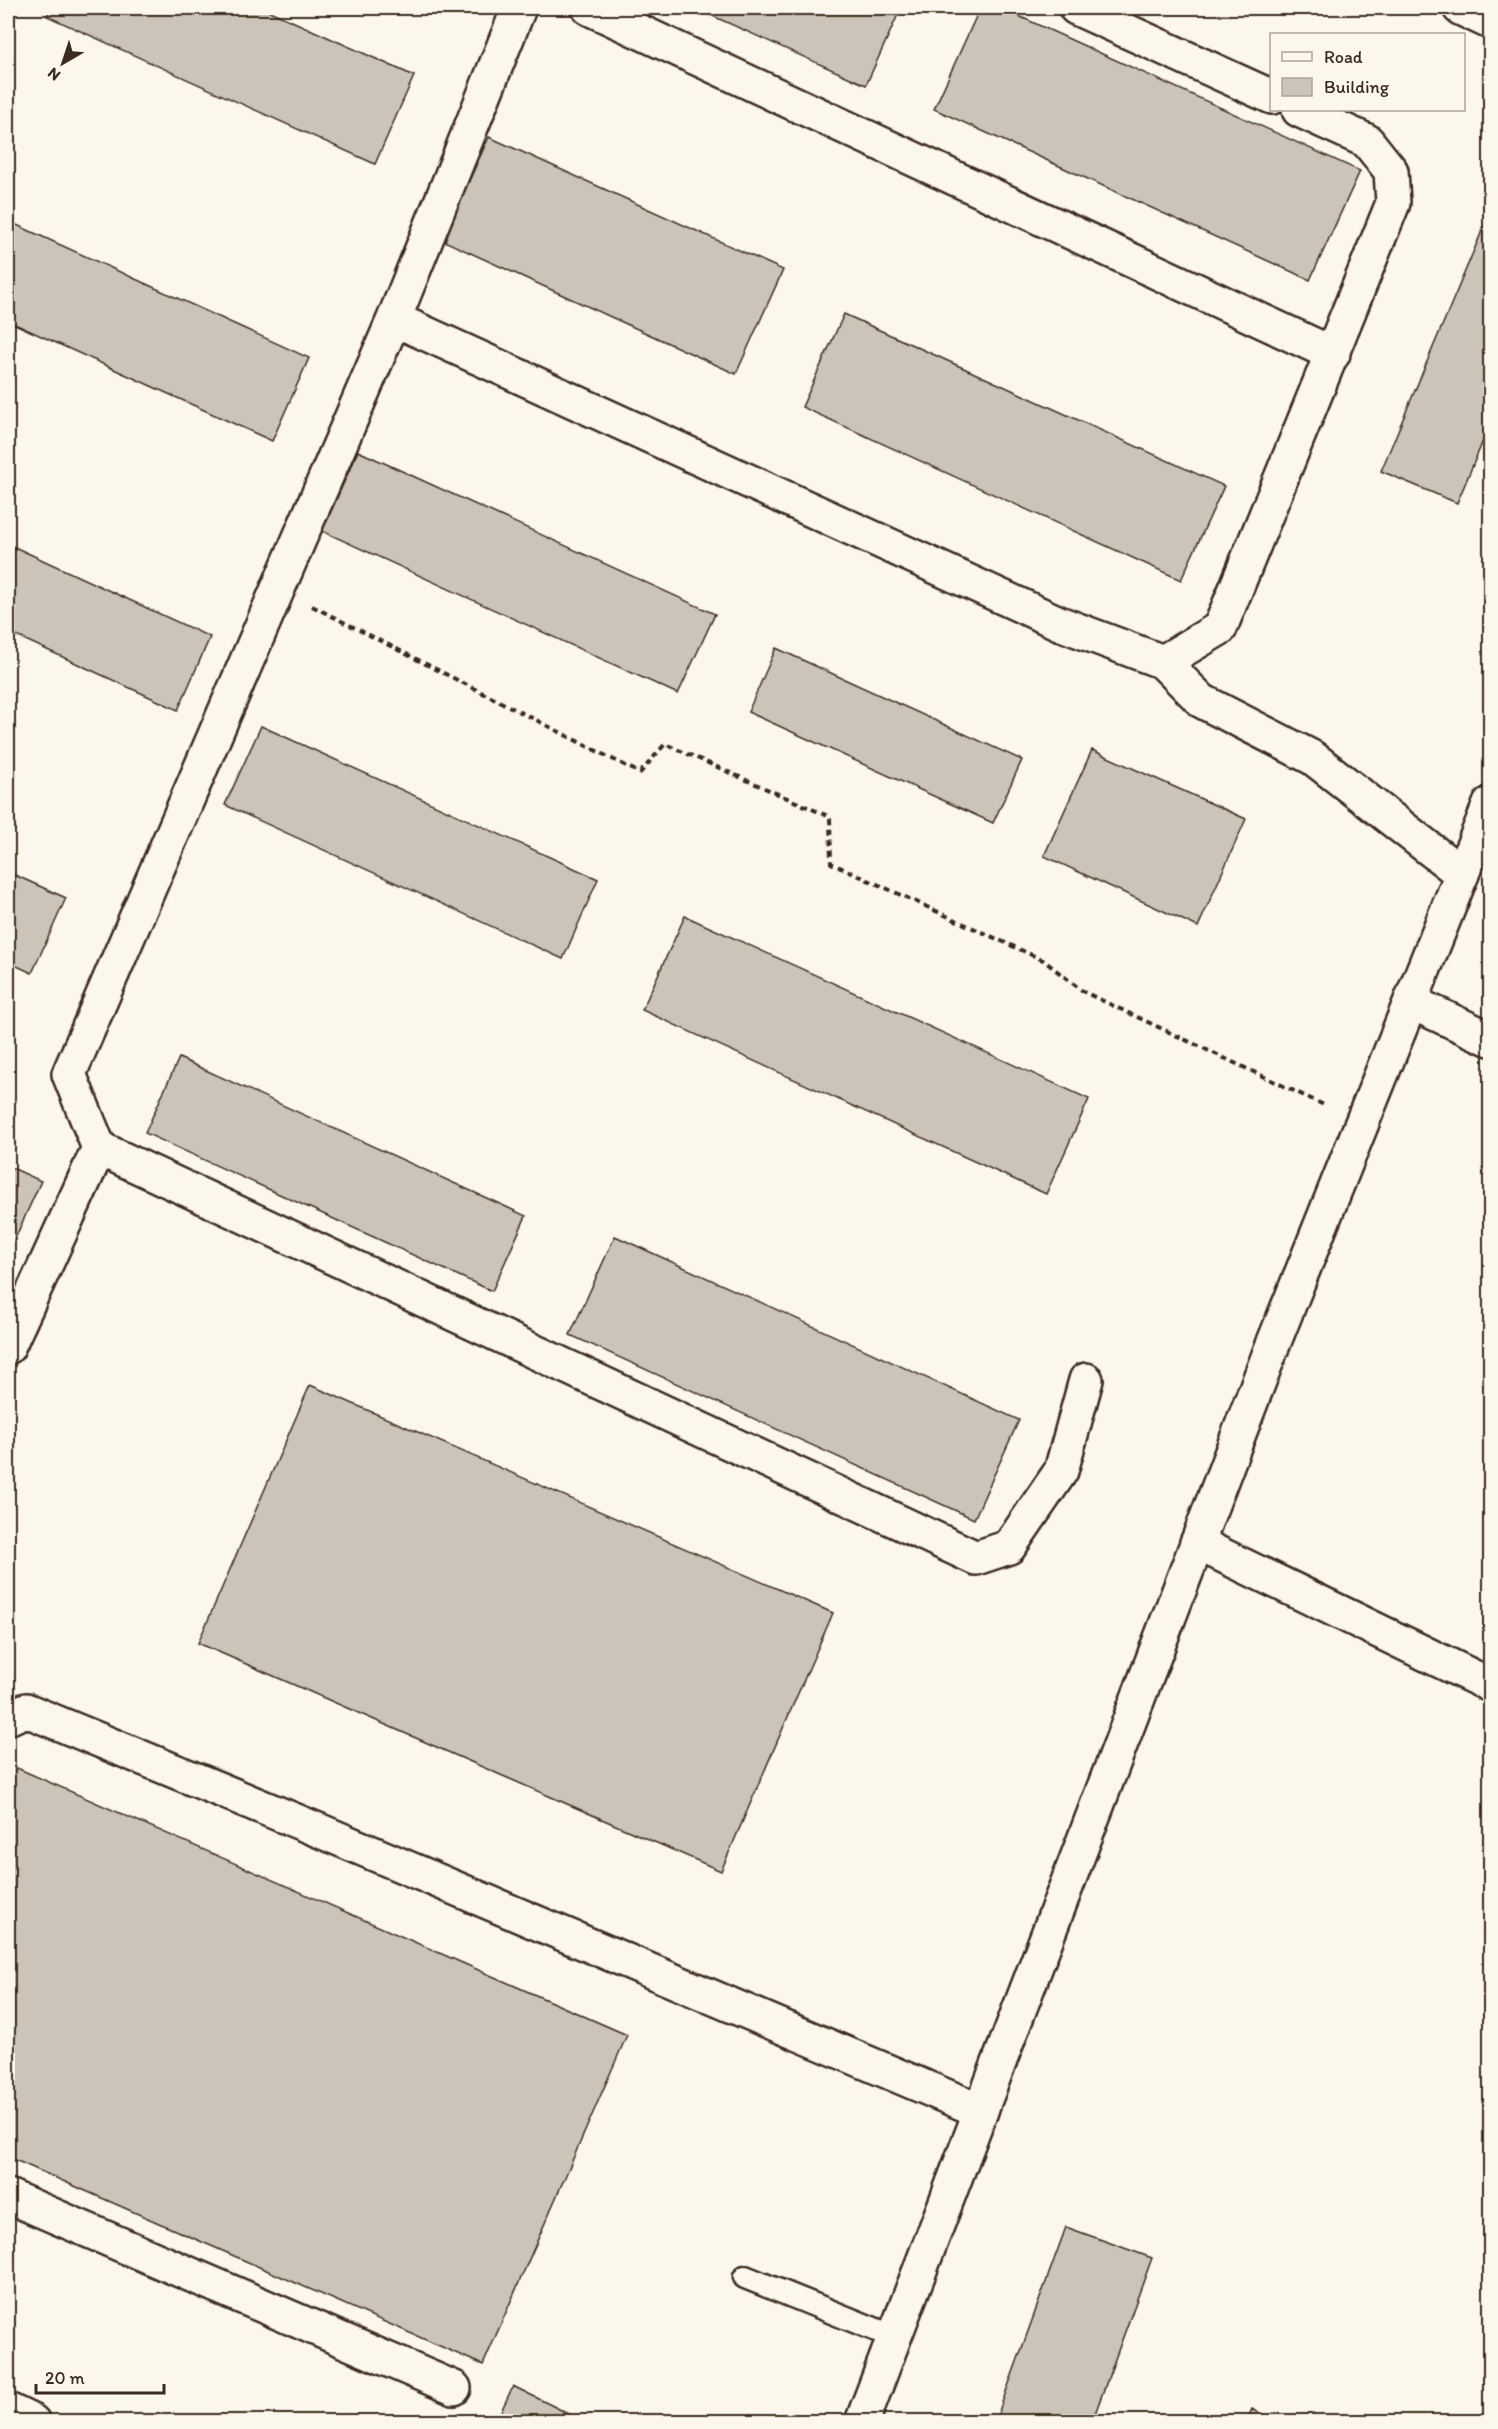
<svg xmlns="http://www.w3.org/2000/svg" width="1498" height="2429" font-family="Itim,sans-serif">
<rect width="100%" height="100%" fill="#fbf7ec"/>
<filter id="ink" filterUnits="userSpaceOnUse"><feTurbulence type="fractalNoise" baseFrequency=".0167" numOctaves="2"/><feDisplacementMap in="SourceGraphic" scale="12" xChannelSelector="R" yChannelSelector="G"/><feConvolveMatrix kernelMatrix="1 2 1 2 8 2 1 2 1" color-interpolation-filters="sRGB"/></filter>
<g filter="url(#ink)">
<path fill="#ccc4b9" stroke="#3b2a1e" stroke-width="1.5" d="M51,8H263L414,76L375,164L47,16Z
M695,8H901L866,85Z
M980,8H1001L1360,171L1310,280L934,109Z
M489,137L783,270L736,374L442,240Z
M1490,212V424L1457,503L1381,471Z
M8,221L309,358L272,441L8,321Z
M844,314L1224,486L1181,580L802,407Z
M358,451L715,614L678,694L322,531Z
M8,544L210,637L178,710L8,632Z
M776,648L1022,760L993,823L748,712Z
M261,726L598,879L563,959L225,805Z
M1092,750L1246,819L1198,927L1044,856Z
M8,872L66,898L32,973L8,962Z
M685,916L1089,1099L1046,1194L642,1010Z
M179,1058L526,1216L492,1291L145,1133Z
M8,1166L41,1181L8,1254Z
M615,1236L1019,1420L974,1519L570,1335Z
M310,1385L833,1613L721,1871L198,1643Z
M10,1765L627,2035L483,2365L8,2157V1771Z
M1066,2227L1152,2258L1092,2422H995Z
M513,2386L585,2422H496Z
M1252,2409L1279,2422H1246Z"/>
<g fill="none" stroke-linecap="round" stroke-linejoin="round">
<defs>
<path id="service" d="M745,2277L894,2337"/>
<path id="minor" d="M519,8L394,319L69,1074L99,1148L976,1558L1009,1547L1061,1471L1086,1380
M589,8L1333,354
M1076,8L1272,97
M1460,8L1490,22
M394,319L1059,623L1163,662L1202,701L1313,758L1462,874
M1163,662L1220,628L1393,203L1391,171L1367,141L1299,110
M1411,1002L1490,1039
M8,1347L99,1148
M1197,1543L1490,1685
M8,1718L26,1710L318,1830L981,2111
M8,2196L454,2388
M8,2410L33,2422"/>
<path id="tertiary" d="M862,2422L1272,1347L1490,804"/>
</defs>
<use href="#service" stroke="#3b2a1e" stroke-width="27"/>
<use href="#minor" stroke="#3b2a1e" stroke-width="38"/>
<use href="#tertiary" stroke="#3b2a1e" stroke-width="38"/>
<path stroke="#3b2a1e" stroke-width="4" stroke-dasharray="6 4.5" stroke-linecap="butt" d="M312,606L640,773L665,744L830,817L831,863L1043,960L1084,992L1326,1106"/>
<use href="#service" stroke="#fbf7ec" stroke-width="22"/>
<use href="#minor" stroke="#fbf7ec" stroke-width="33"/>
<use href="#tertiary" stroke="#fbf7ec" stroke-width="33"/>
</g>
</g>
<rect width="1498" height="2429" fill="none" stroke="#fbf7ec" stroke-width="30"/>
<rect x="15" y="15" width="1468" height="2399" fill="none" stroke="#3b2a1e" stroke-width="2" filter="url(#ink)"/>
<rect x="1270" y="33" width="195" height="78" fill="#fbf7ec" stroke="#aea59a" stroke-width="1.5"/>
<rect x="1282" y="52" width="30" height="9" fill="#fbf7ec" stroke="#aea59a" stroke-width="1.5"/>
<text x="1324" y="63" font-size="18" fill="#3b2a1e">Road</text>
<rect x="1282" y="78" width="30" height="18" fill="#ccc4b9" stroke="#aea59a" stroke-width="1.5"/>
<text x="1324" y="93" font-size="18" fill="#3b2a1e">Building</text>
<g transform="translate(63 63) rotate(219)" stroke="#fbf7ec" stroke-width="4.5" paint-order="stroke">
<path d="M0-4.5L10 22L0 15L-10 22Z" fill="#3b2a1e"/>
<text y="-9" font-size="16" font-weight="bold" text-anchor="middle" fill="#3b2a1e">N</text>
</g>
<path d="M36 2384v9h128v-9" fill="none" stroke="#3b2a1e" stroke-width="3"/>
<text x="45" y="2384" font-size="18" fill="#3b2a1e" stroke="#fbf7ec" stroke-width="4.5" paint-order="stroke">20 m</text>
</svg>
